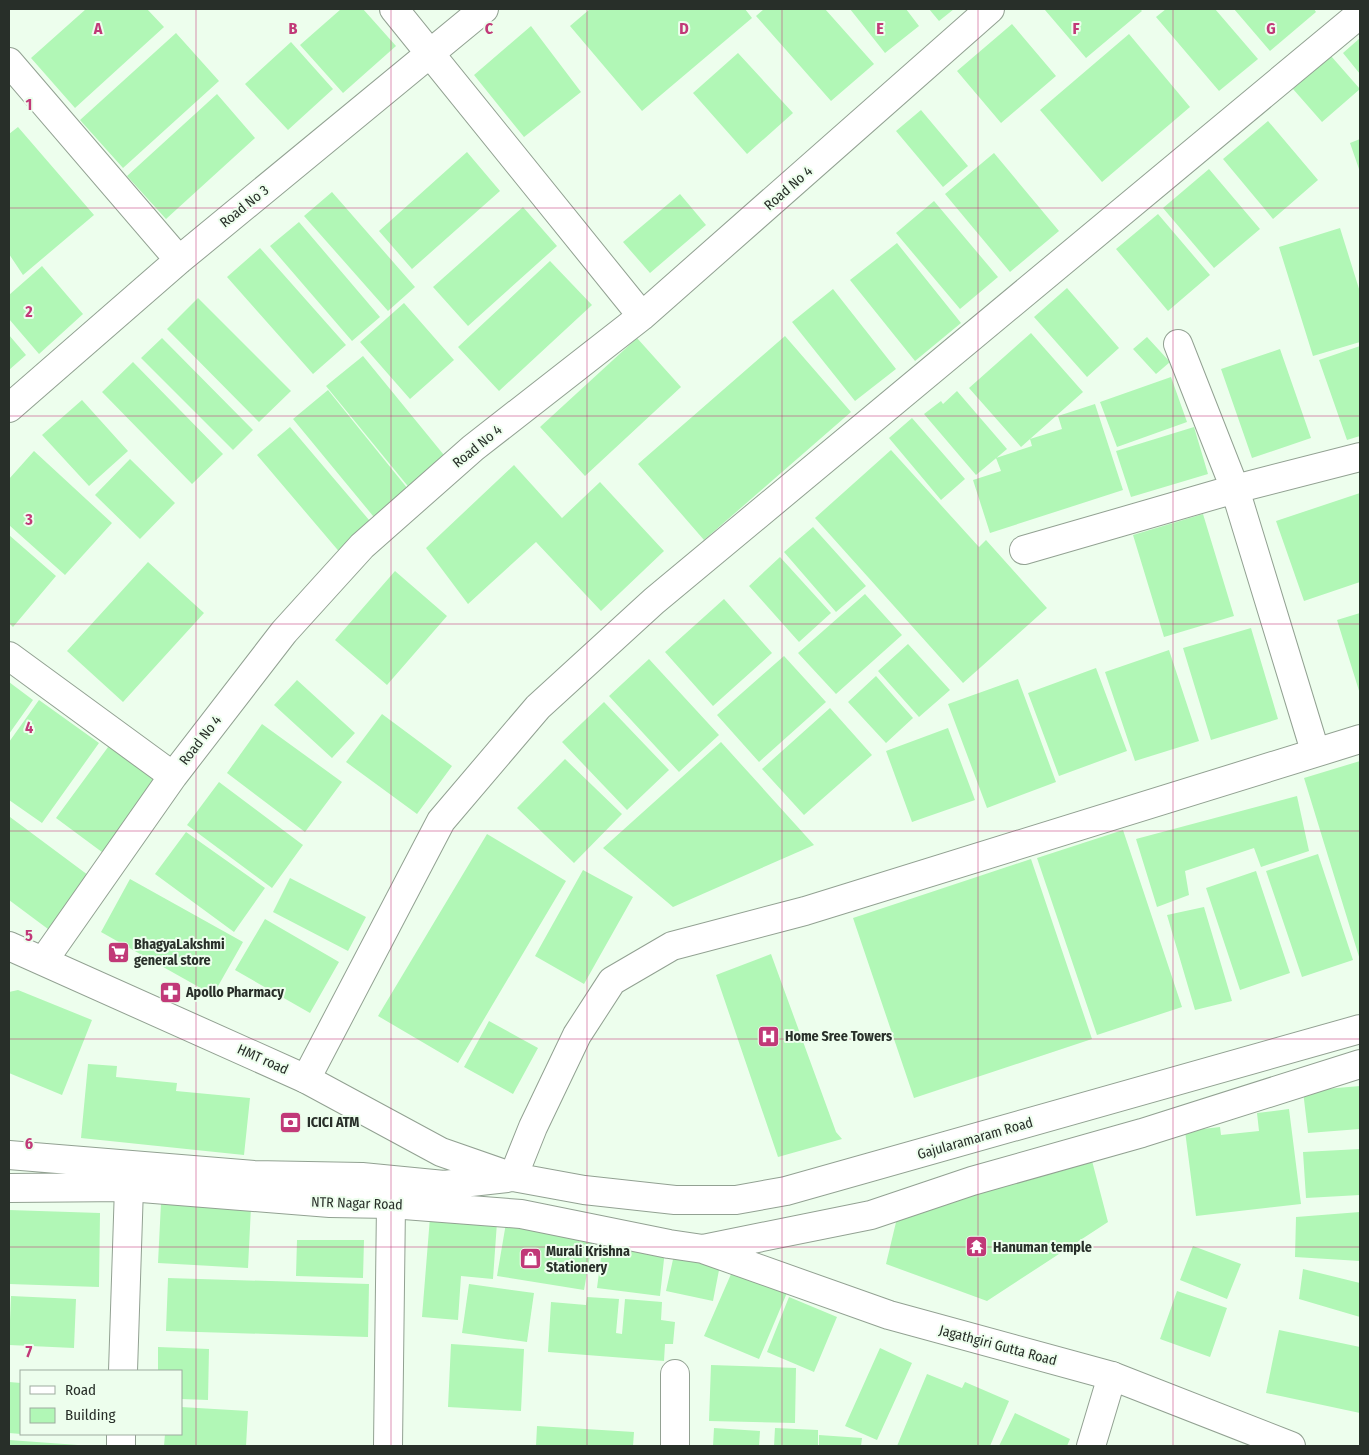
<svg xmlns="http://www.w3.org/2000/svg" width="1369" height="1455" font-family="'Fira Sans Condensed',sans-serif">
<rect width="100%" height="100%" fill="#edfeed"/>
<path fill="#b1f7b6" d="M86,9H147L164,27L75,108L31,58Z
M341,9H363L396,46L343,93L300,45Z
M590,9H745L752,18L642,111L570,26Z
M764,9H825L874,64L831,101L756,16Z
M850,9H906L919,26L885,53Z
M929,9H954L939,21Z
M1047,9H1140L1142,11L1086,58L1045,10Z
M1166,9H1215L1258,59L1219,91L1156,17Z
M1234,9H1314L1316,12L1270,51Z
M1012,24L1056,76L1001,123L957,71Z
M531,26L581,92L524,137L474,75Z
M176,33L219,81L123,168L80,120Z
M1129,34L1190,107L1102,182L1040,110Z
M1360,38V74L1343,53Z
M291,42L333,89L288,130L245,84Z
M738,53L793,113L747,154L693,93Z
M1331,56L1360,89L1322,122L1293,89Z
M217,94L255,138L166,219L127,176Z
M921,110L968,166L943,187L896,131Z
M1268,121L1318,180L1273,219L1223,159Z
M18,127L94,215L23,275L9,254V134Z
M1360,139V172L1350,143Z
M467,152L500,191L412,269L379,231Z
M994,153L1059,231L1010,272L945,194Z
M1209,169L1260,229L1214,268L1163,208Z
M332,192L415,287L388,311L304,216Z
M680,194L706,225L650,273L623,242Z
M934,201L998,277L960,309L896,233Z
M523,207L557,246L468,326L433,287Z
M1158,214L1210,275L1168,311L1116,249Z
M299,222L380,317L352,341L270,246Z
M1340,228L1360,292V342L1313,356L1279,247Z
M897,243L961,323L915,361L850,280Z
M260,248L346,345L313,374L227,277Z
M550,261L592,305L499,391L458,347Z
M42,266L83,314L39,354L9,319V295Z
M1067,288L1119,348L1087,377L1034,317Z
M833,289L896,369L855,401L792,322Z
M198,298L291,391L259,422L167,329Z
M404,303L454,360L410,399L360,342Z
M1031,333L1083,392L1021,447L969,388Z
M9,335L26,355L9,370Z
M785,336L851,412L704,540L638,464Z
M1147,337L1170,362L1156,374L1133,349Z
M162,338L253,430L233,450L141,358Z
M637,338L681,387L585,476L540,427Z
M1360,346V436L1347,440L1319,360Z
M1280,349L1311,438L1252,458L1221,369Z
M363,356L448,460L411,490L326,386Z
M133,362L223,454L192,484L102,392Z
M1171,377L1187,422L1117,447L1100,402Z
M328,390L412,494L378,522L293,419Z
M957,391L1007,449L976,475L924,414L941,401L943,404Z
M82,400L128,451L89,486L42,435Z
M1095,404L1123,490L990,533L973,480L1001,471L996,458L1032,446L1030,439L1062,429L1058,416Z
M912,418L965,479L941,500L889,438Z
M290,427L375,527L342,555L257,455Z
M1194,427L1208,474L1131,497L1116,451Z
M891,450L979,547L986,540L1047,608L963,683L815,518Z
M34,451L112,523L65,575L9,525V479Z
M130,459L175,503L140,539L95,495Z
M514,465L562,518L600,482L664,551L601,611L536,542L468,604L426,548Z
M1360,493V582L1304,601L1276,521Z
M1203,514L1234,616L1164,637L1133,535Z
M813,527L866,586L836,612L784,552Z
M9,535L56,576L13,627L9,623Z
M780,557L831,613L799,642L749,586Z
M148,562L204,613L123,702L67,651Z
M395,571L447,616L387,685L335,640Z
M865,594L902,635L836,694L798,653Z
M724,599L772,653L713,706L665,652Z
M1360,613V694L1337,620Z
M1251,628L1278,719L1211,740L1183,648Z
M908,644L950,690L919,717L878,671Z
M1169,650L1199,741L1135,761L1105,672Z
M784,656L826,702L759,762L717,715Z
M649,659L719,735L679,772L609,696Z
M1096,668L1127,751L1059,776L1028,693Z
M876,676L913,718L886,743L848,702Z
M1018,679L1056,782L987,808L948,704Z
M297,680L355,733L332,758L274,705Z
M9,682L33,700L9,734Z
M39,700L99,743L42,823L9,800V742Z
M604,702L669,770L627,810L562,742Z
M830,708L872,755L804,815L762,769Z
M382,714L452,766L417,814L346,762Z
M262,724L342,782L305,832L227,773Z
M948,728L975,800L912,822L886,751Z
M721,742L814,845L673,907L603,848Z
M111,743L165,782L110,858L56,818Z
M565,759L622,814L574,863L517,808Z
M1360,761V960L1304,778Z
M219,782L303,845L272,888L187,825Z
M1297,796L1309,851L1261,867L1254,848L1185,871L1189,895L1157,907L1136,839Z
M10,817L92,878L52,932L9,900Z
M1123,830L1182,1007L1097,1035L1037,858Z
M186,832L265,888L234,932L155,874Z
M487,834L566,881L458,1063L378,1016Z
M1318,854L1353,960L1302,977L1266,871Z
M1031,859L1092,1039L914,1098L853,918Z
M583,870L633,897L584,984L535,956Z
M1256,871L1290,973L1240,990L1206,888Z
M290,878L366,917L348,951L273,912Z
M130,879L243,942L213,995L101,932Z
M1204,907L1232,1001L1195,1010L1167,915Z
M265,919L339,962L310,1013L235,970Z
M771,954L836,1132L842,1139L778,1157L716,975Z
M18,990L92,1020L62,1095L9,1073V992Z
M489,1021L538,1048L513,1094L464,1067Z
M88,1064L117,1066L116,1077L177,1083L176,1091L250,1098L244,1155L81,1138Z
M1360,1086V1129L1308,1133L1303,1091Z
M1289,1109L1301,1204L1196,1216L1185,1131L1220,1127L1221,1135L1259,1131L1257,1113Z
M1360,1149V1195L1306,1198L1303,1152Z
M1091,1157L1108,1222L987,1301L886,1264L897,1218Z
M161,1203L251,1207L248,1268L158,1263Z
M9,1210L100,1213L99,1287L9,1284Z
M1360,1212V1261L1295,1257L1296,1217Z
M430,1217L497,1222L493,1279L461,1276L458,1320L422,1317Z
M506,1223L593,1238L584,1290L497,1276Z
M297,1240H364L363,1278L296,1276Z
M603,1242L665,1250L660,1296L597,1288Z
M1193,1246L1241,1264L1227,1299L1180,1280Z
M674,1255L720,1265L713,1301L666,1291Z
M735,1265L789,1288L759,1359L704,1336Z
M1303,1269L1360,1283V1317L1299,1299Z
M168,1278L369,1284L368,1337L166,1331Z
M469,1284L534,1293L527,1342L462,1333Z
M1177,1291L1227,1308L1210,1357L1160,1339Z
M11,1296L76,1299L74,1348L9,1345Z
M587,1297L619,1299L616,1333L622,1334L625,1299L662,1302L661,1320L675,1322L673,1344H665L664,1361L548,1352L551,1302L586,1305Z
M789,1297L837,1317L814,1372L767,1352Z
M1279,1330L1360,1347V1413L1266,1393Z
M451,1344L524,1349L521,1411L448,1407Z
M158,1347L209,1349L208,1400L181,1399V1371H158Z
M880,1348L912,1363L877,1440L845,1426Z
M711,1365L796,1368L795,1423L709,1421Z
M927,1374L962,1388L965,1382L1009,1401L990,1446H897Z
M9,1382L21,1383V1434L9,1433Z
M181,1407L248,1411L246,1446H164L165,1434H181Z
M1015,1413L1070,1439L1067,1446H999Z
M537,1426L634,1432L633,1446H536Z
M714,1428L760,1431L759,1446H713Z
M775,1428L818,1430V1446H774Z
M819,1435L862,1438L861,1446H819Z
M9,1440L78,1445V1446H9Z"/>
<g fill="none" stroke-linecap="round" stroke-linejoin="round">
<defs>
<path id="street" d="M394,9L642,316
M9,62L179,260
M1178,344L1235,489L1315,751
M9,408L179,260L484,9
M1024,550L1235,489L1360,457
M9,656L173,776
M44,960L173,776L284,632L362,546L473,448L642,316L990,9
M306,1079L441,821L538,707L654,601L1360,14
M513,1177L533,1127L577,1035L612,981L672,946L805,911L1360,739
M123,1371L129,1187
M121,1446V1434
M388,1446L391,1204
M675,1446V1374
M1091,1446L1112,1376"/>
<path id="secondary" d="M9,946L306,1079L441,1152L513,1177L584,1190L675,1200H736L786,1191L1360,1029
M9,1155L254,1175L362,1177L444,1185L507,1178
M9,1188L129,1187L330,1203L391,1204L521,1214L669,1244L703,1249L889,1315L1112,1376L1291,1446
M703,1249L871,1215L972,1181L1142,1133L1360,1064"/>
</defs>
<use href="#street" stroke="#92a192" stroke-width="30"/>
<use href="#secondary" stroke="#92a192" stroke-width="30"/>
<use href="#street" stroke="#fff" stroke-width="28"/>
<use href="#secondary" stroke="#fff" stroke-width="28"/>
</g>
<path fill="none" stroke="#c13978" stroke-width="1" stroke-opacity="0.55" d="M196,9V1446M391,9V1446M587,9V1446M782,9V1446M978,9V1446M1173,9V1446M9,208H1360M9,416H1360M9,624H1360M9,831H1360M9,1039H1360M9,1247H1360"/>
<defs>
<symbol id="supermarket-square" viewBox="-11 -11 22 22"><rect x="-9" y="-9" width="18" height="18" rx="4" fill="#c13978" stroke="#edfeed"/><path d="M-6-5.5h2.5l.6 2H6L4.5 2H-2.5L-4.4-4H-6ZM-1.5 3.2a1.3 1.3 0 1 0 .1 0ZM3 3.2a1.3 1.3 0 1 0 .1 0Z" fill="#fff"/></symbol>
<symbol id="pharmacy-square" viewBox="-11 -11 22 22"><rect x="-9" y="-9" width="18" height="18" rx="4" fill="#c13978" stroke="#edfeed"/><path d="M-2-6h4v4h4v4h-4v4h-4v-4h-4v-4h4Z" fill="#fff"/></symbol>
<symbol id="hospital-square" viewBox="-11 -11 22 22"><rect x="-9" y="-9" width="18" height="18" rx="4" fill="#c13978" stroke="#edfeed"/><path d="M-5-5h3v3.5h4V-5h3V5h-3V1.5h-4V5h-3Z" fill="#fff"/></symbol>
<symbol id="bank-square" viewBox="-11 -11 22 22"><rect x="-9" y="-9" width="18" height="18" rx="4" fill="#c13978" stroke="#edfeed"/><path d="M-6-4H6V4H-6ZM0-2.3a2.3 2.3 0 1 0 0 4.6a2.3 2.3 0 1 0 0-4.6Z" fill="#fff"/></symbol>
<symbol id="temple-square" viewBox="-11 -11 22 22"><rect x="-9" y="-9" width="18" height="18" rx="4" fill="#c13978" stroke="#edfeed"/><path d="M0-6L5-2H3V0L6.5 2.5H4V6H1.5V3h-3V6H-4V2.5H-6.5L-3 0V-2H-5Z" fill="#fff"/></symbol>
<symbol id="shop-square" viewBox="-11 -11 22 22"><rect x="-9" y="-9" width="18" height="18" rx="4" fill="#c13978" stroke="#edfeed"/><path d="M-5-2.5h2.3a2.7 3.5 0 0 1 5.4 0H5L5.5 6h-11ZM-1.5-2.5h3a1.5 2.3 0 0 0-3 0Z" fill="#fff"/></symbol>
</defs>
<g fill-rule="evenodd">
<use href="#supermarket-square" x="106" y="940" width="25" height="25"/>
<use href="#pharmacy-square" x="158" y="980" width="25" height="25"/>
<use href="#hospital-square" x="756" y="1024" width="25" height="25"/>
<use href="#bank-square" x="278" y="1110" width="25" height="25"/>
<use href="#temple-square" x="964" y="1234" width="25" height="25"/>
<use href="#shop-square" x="518" y="1246" width="25" height="25"/>
</g>
<g text-anchor="middle" stroke-width="4" stroke-linejoin="round" paint-order="stroke">
<g font-size="14" fill="#282f29" stroke="#edfeed">
<text transform="translate(788 188) rotate(-41)" y="5">Road No 4</text>
<text transform="translate(244 206) rotate(-39)" y="5">Road No 3</text>
<text transform="translate(477 446) rotate(-39)" y="5">Road No 4</text>
<text transform="translate(200 740) rotate(-52)" y="5">Road No 4</text>
<text transform="translate(263 1059) rotate(24)" y="5">HMT road</text>
<text transform="translate(975 1138) rotate(-16)" y="5">Gajularamaram Road</text>
<text transform="translate(357 1203) rotate(2)" y="5">NTR Nagar Road</text>
<text transform="translate(998 1345) rotate(15)" y="5">Jagathgiri Gutta Road</text>
</g>
<g font-size="14" font-weight="bold" fill="#282f29" stroke="#edfeed" text-anchor="start">
<text x="134" y="949">BhagyaLakshmi<tspan x="134" dy="16">general store</tspan></text>
<text x="186" y="997">Apollo Pharmacy</text>
<text x="785" y="1041">Home Sree Towers</text>
<text x="307" y="1127">ICICI ATM</text>
<text x="993" y="1252">Hanuman temple</text>
<text x="546" y="1256">Murali Krishna<tspan x="546" dy="16">Stationery</tspan></text>
</g>
</g>
<g font-size="16" text-anchor="middle" font-weight="bold" fill="#c13978" stroke="#edfeed" stroke-width="4" stroke-linejoin="round" paint-order="stroke">
<text x="98" y="34">A</text>
<text x="293" y="34">B</text>
<text x="489" y="34">C</text>
<text x="684" y="34">D</text>
<text x="880" y="34">E</text>
<text x="1076" y="34">F</text>
<text x="1271" y="34">G</text>
<text x="29" y="110">1</text>
<text x="29" y="317">2</text>
<text x="29" y="525">3</text>
<text x="29" y="733">4</text>
<text x="29" y="941">5</text>
<text x="29" y="1149">6</text>
<text x="29" y="1357">7</text>
</g>
<rect width="1369" height="1455" fill="none" stroke="#282f29" stroke-width="20"/>
<rect x="20" y="1370" width="162" height="65" fill="#edfeed" stroke="#9eab9f"/>
<rect x="30" y="1386" width="25" height="8" fill="#ffffff" stroke="#9eab9f"/>
<text x="65" y="1395" font-size="15" fill="#282f29">Road</text>
<rect x="30" y="1408" width="25" height="15" fill="#b1f7b6" stroke="#9eab9f"/>
<text x="65" y="1420" font-size="15" fill="#282f29">Building</text>
</svg>
